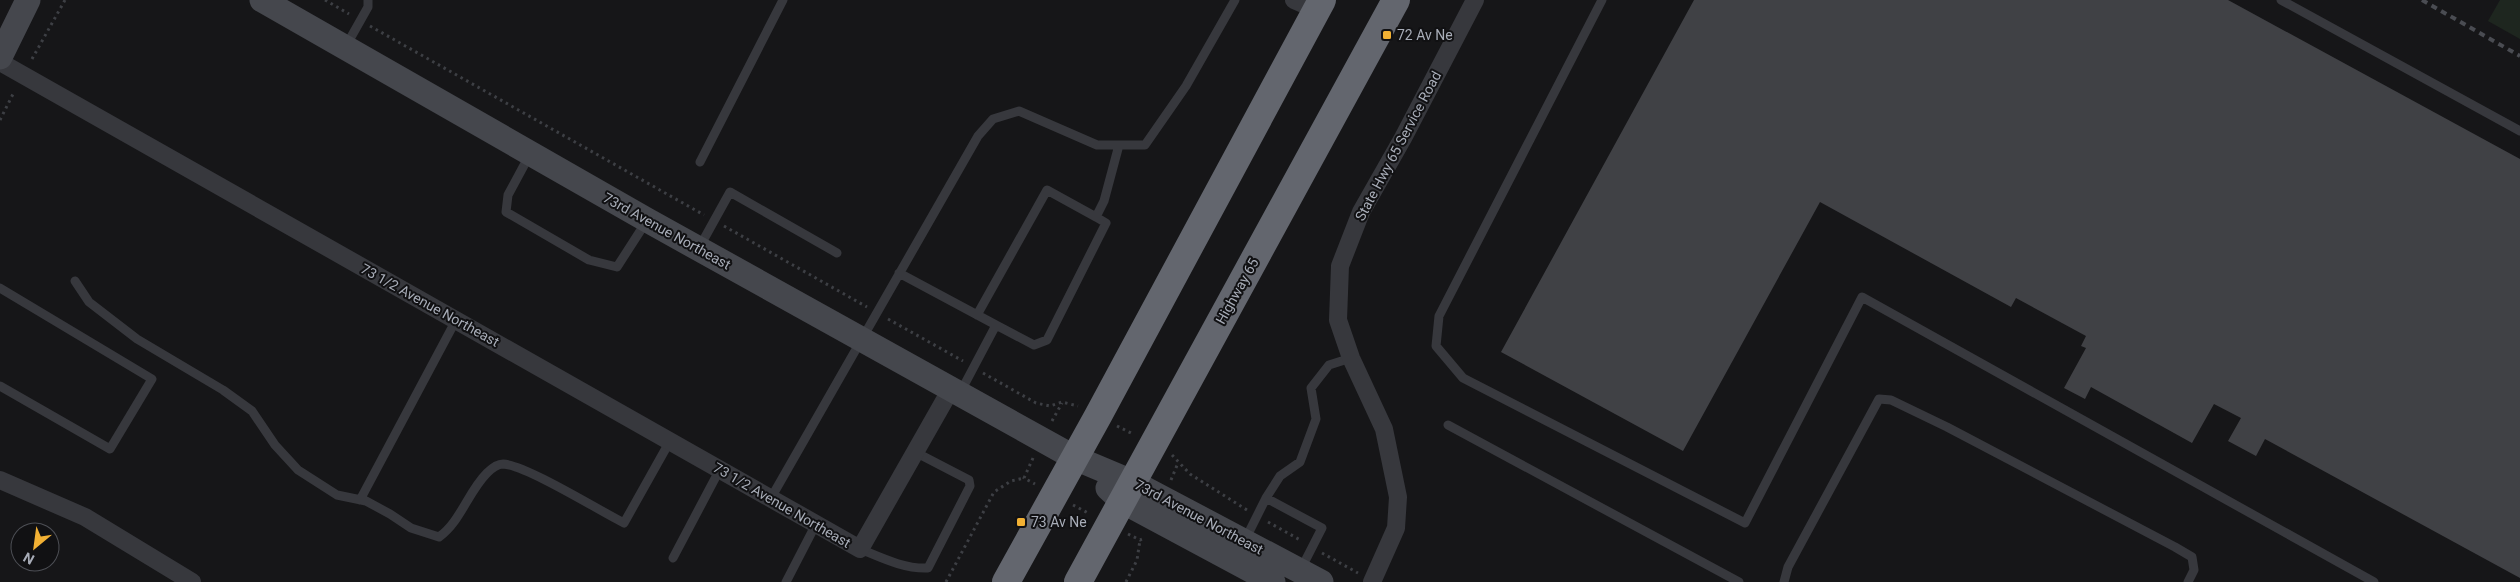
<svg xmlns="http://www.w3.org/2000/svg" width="2520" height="582" font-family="Roboto,sans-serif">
<rect width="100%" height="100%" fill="#161618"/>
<path fill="#1e261f" d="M2500,0H2520V39L2488,21Z"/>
<path fill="#404145" d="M1694,0H2228L2520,159V578L2265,439L2256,456L2228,441L2241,418L2214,404L2192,443L2091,387L2085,399L2064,388L2086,348L2081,346L2086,336L2016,298L2011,307L1820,202L1683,451L1501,352Z"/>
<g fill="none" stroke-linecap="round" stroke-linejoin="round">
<path stroke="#3d3f44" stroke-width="3" stroke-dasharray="2.5 4" stroke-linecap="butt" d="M325,0L349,14
M370,26L704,215
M32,59L65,0
M0,120L14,92
M724,226L867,307
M888,319L963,361
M983,373L1036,403L1050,406L1062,402L1078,406
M1052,421L1062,403
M1117,426L1133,434
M1172,455L1190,474L1247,510
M1033,458L1024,478L1035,484
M1171,480L1178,463
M1073,505L1090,514
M1268,522L1302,541
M1128,534L1140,540L1145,538
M1322,553L1358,573
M946,582L994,492L1011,481L1024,478
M1126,582L1137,560L1140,540"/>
<path stroke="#37383d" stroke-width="9" d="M1602,0L1439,316L1436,346L1463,378L1745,523L1862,297L2374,582
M2281,0L2520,131
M346,46L368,7V0
M529,156L508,195L506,212L589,260L617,267L646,222
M700,162L783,0
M699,248L730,192L837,253
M899,273L996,325L960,393
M75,281L89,302L137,339L223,390L252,411L275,445L298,470L337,495L366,501L390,514L411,528L439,537C461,521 468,492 487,473C491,469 497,464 503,464C526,465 600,511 624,523L670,441
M0,288L152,379L110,449L0,386
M977,315L1047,190L1096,217
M996,325L1034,345L1047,340L1106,223L1096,217L1104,201L1119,145
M1448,425L1739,582
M771,498L978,136L993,119L1019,111L1097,145H1145L1186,86L1235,0
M1266,498L1280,476L1300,462L1316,419L1311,388L1329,365L1351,358
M360,500L456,320
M1245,540L1266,498L1322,528L1301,569
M860,549C882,558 904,569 928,568L970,486L969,480L915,452
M673,558L720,469
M786,582L816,524
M1784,582L1788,567L1879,399L1891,400L1947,427L2175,547L2192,557L2194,570L2188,582"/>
<path stroke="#37383d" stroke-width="18" d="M1294,0L1317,10
M0,62L860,549L951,389
M0,480L85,517L192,582
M1372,582L1396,528L1398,497L1384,429L1351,358L1338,320L1340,266L1361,212L1403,138L1475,0"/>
<path stroke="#45474d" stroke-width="25" d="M262,0L647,220L1075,458L1132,482L1321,582
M0,57L28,0
M1108,488L1122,501L1273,582"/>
<path stroke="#63666e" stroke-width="28" d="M1006,582L1098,416L1322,0
M1078,582L1396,0"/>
<path stroke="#4a4c52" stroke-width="4" stroke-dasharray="6 5" stroke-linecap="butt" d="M2422,0L2520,56"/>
</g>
<g fill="#f2b134" stroke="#111113" stroke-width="2">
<rect x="1382" y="30" width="10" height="10" rx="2.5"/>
<rect x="1016" y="517" width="10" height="10" rx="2.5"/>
</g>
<g text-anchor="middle" stroke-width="4" stroke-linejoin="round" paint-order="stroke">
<g font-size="14" fill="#a8adb8" stroke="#111113" text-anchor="start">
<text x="1397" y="40">72 Av Ne</text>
<text x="1031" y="527">73 Av Ne</text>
</g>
<g font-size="14" fill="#a8adb8" stroke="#111113">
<text transform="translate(1398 146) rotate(-62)" y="5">State Hwy 65 Service Road</text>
<text transform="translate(667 231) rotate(29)" y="5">73rd Avenue Northeast</text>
<text transform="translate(1237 291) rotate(-61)" y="5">Highway 65</text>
<text transform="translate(430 305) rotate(29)" y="5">73 1/2 Avenue Northeast</text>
<text transform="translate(782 505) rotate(30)" y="5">73 1/2 Avenue Northeast</text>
<text transform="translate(1199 517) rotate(28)" y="5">73rd Avenue Northeast</text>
</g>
</g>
<g transform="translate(35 547) rotate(209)"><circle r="24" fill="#111113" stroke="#4d4f55"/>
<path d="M0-4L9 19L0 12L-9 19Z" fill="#f2b134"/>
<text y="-8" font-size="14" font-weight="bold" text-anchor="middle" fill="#a8adb8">N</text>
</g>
</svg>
